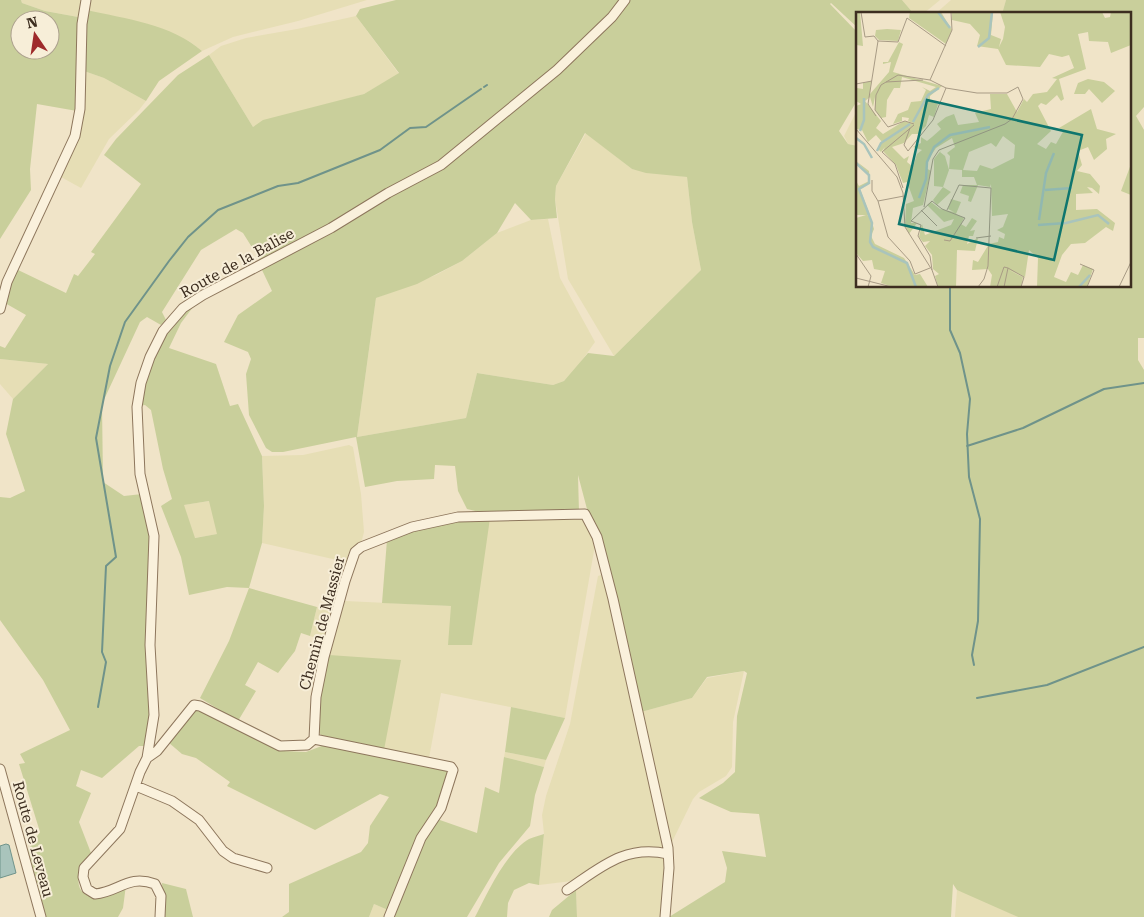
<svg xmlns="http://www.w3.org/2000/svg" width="1144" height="917" font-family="'Roboto Serif',serif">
<rect width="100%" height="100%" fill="#f0e4c8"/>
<path fill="#e6deb5" d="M21,0H82L78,17L45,11L22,3Z
M90,0H367L298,21L233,37L202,51L189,41L87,10Z
M902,0H940L923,14H914Z
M951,0H1006L1002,14H935Z
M356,16L399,74L364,94L253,127L209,55L221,46L246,38L297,29Z
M84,71L104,78L146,101L139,110L109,139L81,188L61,177L79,131Z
M858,108V146L848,144L844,136Z
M586,133L632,169L687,177L692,222L701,270L614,356L568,279L555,199L556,186Z
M548,219L560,278L595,342L575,370L564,381L553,385L477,373L466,418L357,437L376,298L436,275L462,261L497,233L531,220Z
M0,359L48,364L13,399L0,384Z
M349,445L353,447L361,494L364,532L362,540L346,562L262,543L264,506L262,456L303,455Z
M210,501L218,534L194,538L183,505Z
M490,518L582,519L589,524L595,545L565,718L441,693L429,758L384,750L329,655L345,601L451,606Z
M604,574L664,847L632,848L602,862L572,881L539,885L544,834L542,815L546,796L570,724L598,576Z
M317,607L335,613L326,641L310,636Z
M744,671L733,722L732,767L726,776L699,792L693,799L672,842H670L641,712L692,698L707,678Z
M505,752L546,760L544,767L504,757Z
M642,853L665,857L666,862L662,917H577L576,890L609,865Z
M957,890L975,896L1018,917H955Z
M374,904L388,910L385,917H369Z"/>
<path fill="#c9cf9b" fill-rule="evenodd" d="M0,0H21L22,3L45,11L78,17L77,111L37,104L30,169L31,190L0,239ZM20,20H50V50H20Z
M396,0H622L614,13L568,58L458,147L462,153C480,137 498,121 517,105C555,74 601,44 626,0H902L914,14H858V28L831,3L830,4L858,33V99L839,131L848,144L858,146V286H1130V14H1002L1006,0H1144V107L1136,116L1144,130V338H1138V360L1144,370V917H1018L957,890L953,884L951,917H669L725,882L727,868L722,851L766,857L759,814L731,812L699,798L723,783L735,772L737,716L747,673L744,671L707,677L692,698L641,712L601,543L596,524L587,509L578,475L579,512L488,514L467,509L458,491L455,466L435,465L434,479L397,481L365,487L356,437L283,452H272L266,448L249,415L246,374L251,359L248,352L224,342L238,315L272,291L262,270L265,268L243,233L236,229L201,250L162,312L166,320L161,325L147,317L140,322L102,404L103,482L124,496L142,494L152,537L147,641L151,703L147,746H139L102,778L81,770L76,786L91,793L79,822L91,853C62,888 87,913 126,885L123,908L118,917H46L28,850L40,832L19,764L25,763L20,754L70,730L43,680L0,620V497L10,498L25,491L6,434L13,399L48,364L0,359V346L5,348L26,315L5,303L16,269L66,293L74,274L78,276L95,254L91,252L141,184L104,155L116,139L178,75L209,55L253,127L263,120L364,94L399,73L356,16L360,9ZM585,133L632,169L646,173L687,177L692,222L701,270L614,356L588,353L564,381L553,385L477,373L466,418L357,437L376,298L417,284L462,261L497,233L515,203L531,220L557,218L555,199L556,186Z
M87,10C126,19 171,24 202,51L159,81L146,101L104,78L84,71Z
M190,306L193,307L181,323L169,348L216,364L230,406L238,404L262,456L264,506L262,543L249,588L317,607L310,636L301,633L295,651L278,673L258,662L245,685L256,691L238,721L200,698L229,641L249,588L227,587L189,595L181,557L161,506L172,499L163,469L151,410L145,405L139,406L142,388L160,340ZM209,501L217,534L195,538L184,505Z
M490,518L472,645H448L451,606L382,603L387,540L434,525Z
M329,655L401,660L384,750L321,735L318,731L322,678Z
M511,707L565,718L546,760L505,752Z
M202,708L269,746L284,751L306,752L327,744L448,769L441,805L388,910L374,904L369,917H282L289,912V884L361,852L368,843L370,826L389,797L380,794L315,830L227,786L230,782L196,758L182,754L168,742L194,710Z
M504,757L544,767L535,795L530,826L499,863L467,917H392L423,839L437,819L477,833L485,787L499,793Z
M544,834L539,885L529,883L514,890L508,903L507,917H475C487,894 506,852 529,839C533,837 539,836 544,834Z
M162,883L186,889L193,917H164Z
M576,890L577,917H549L552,910Z"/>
<path fill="#a9c4bc" stroke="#6f938a" d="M6,844L9,845L16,873L0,878V846Z"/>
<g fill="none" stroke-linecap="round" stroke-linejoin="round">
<path stroke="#6f938a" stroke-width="2" d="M484,87L487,85
M950,286V330L960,353L970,399L967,434L969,477L980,519L978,621L972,655L974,665
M967,446L1023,428L1104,389L1144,383
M977,698L1047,685L1144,647
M98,707L106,662L102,652L106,566L116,557L96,438L110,366L125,322L169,261L188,237L218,210L278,186L298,183L380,150L410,128L426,127L481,89"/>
<defs>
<path id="minor" d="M0,309L7,282L75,136L80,109L82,24L86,0
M314,739L451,767L453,770L441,808L421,838L389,917
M147,758L154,715L150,645L154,536L140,474L137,407L141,383L150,357L163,331L183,308L203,295L331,228L388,193L441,165L557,70L612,17L625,0
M0,769L41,917
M136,786L172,801L199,820L223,851L233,858L267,868
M567,890C600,868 625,844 668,854
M160,917L161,896L155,884C128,874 119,892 95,894L87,889L83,877L84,868L120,829L140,772L147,758L157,751L194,705L200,706L280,746L307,745L314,739L316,697L324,657L345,581L355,552L361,547L412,527L458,517L585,514L597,537L613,599L668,848L669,868L665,917"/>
</defs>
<use href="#minor" stroke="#8d765c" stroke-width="11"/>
<use href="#minor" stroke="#faf1dc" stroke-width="9"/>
</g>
<g text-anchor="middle" stroke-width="4" stroke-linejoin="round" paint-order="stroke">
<g font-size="15" fill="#3d2e20" stroke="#f7eed8">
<text transform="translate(237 263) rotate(-29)" y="5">Route de la Balise</text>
<text transform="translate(322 623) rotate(-75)" y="5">Chemin de Massier</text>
<text transform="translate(33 839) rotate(75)" y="5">Route de Leveau</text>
</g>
</g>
<g transform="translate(856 12)">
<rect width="275" height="275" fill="#f0e4c8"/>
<path d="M0,0H4L7,34L0,33ZM54,0H85L96,18L90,32L53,6ZM96,0H137L135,23L145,27L143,35L147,27L149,15L144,0H246L249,6L254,5L255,0H275V33L255,41L252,30L233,29L232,20L222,22L230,57L203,67L208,87L205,89L201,83L190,93L185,91L182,94L195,119L181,132L190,137L195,130L200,132L208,118L203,116L235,97L241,117L260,122L250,127L251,137L238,148L232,135L222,139L226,153L221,159L234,162L244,174L243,182L236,176L231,175L237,181L220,182V198L241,197L259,211L257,219L250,215L229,231L215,232L206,243L198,265L210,270L215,260L222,263L227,253L237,257L231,275H181L182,246L173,238L169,265L153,258L167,265L165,275H134L136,263L132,257L116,258L117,248L122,250L133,232L142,230L143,225L148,227L149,222L141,218L147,215L152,202L136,204L135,172L134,175L122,173L115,190L112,189L113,184L104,181L107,173H121L118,165H106V158L93,157L94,144L91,141L99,135L96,126L80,136L73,146L70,156L75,159L67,193L57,196L55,211H61L53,222L49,215L50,192L58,189L51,170L47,171L40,153L27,139L29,135L25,140L22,137L26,130L20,123L12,130L6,118L0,117V94L5,92L0,89L1,76L7,77V71L15,69L14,82L33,60L35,50L27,52V50H32L43,30L47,32L37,60L86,74L74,84V89L82,92L78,105L73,103L70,114L62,122H56L48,131L36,135L48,147L53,144L51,150L57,155L61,142L66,138L57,135L65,131V125L71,129L76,125L85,117L81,112L90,105L98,102L102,113L123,110L119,101L135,97L134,82H151L161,100L168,87L171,90L177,82L191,80L201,67L196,66L218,56L213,43L206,45L193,42L184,55L150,53L142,37L121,34L124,23L114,12L96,8ZM46,65L80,75L74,79L66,75L70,78L65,89L55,90L52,98L42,102L37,112L46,109V105L53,106L52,109L59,112L48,109L27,122L20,116L25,109L9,89L14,85L17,95L19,85V98L25,106L30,105L31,88L38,76H44ZM147,124L159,133L158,146L136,157L124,153L121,159L107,158L113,140L135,131L140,135ZM31,17L45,18L42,29L23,28L19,24L20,18ZM232,67L248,70L259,79L246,91L233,77L229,82H218L222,71ZM86,137L84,140L89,144L93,158L87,175L95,180L81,193L77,188L87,175L78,174V147ZM0,149L13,159L14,171L4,177L14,203L11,204H14L18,217L15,224L19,232L48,246L59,263L64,262L72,275H37L25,271L29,259L18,257L16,248L7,249L0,241V206L10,203H0V169L3,174L13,169L11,160ZM275,152V183L265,179ZM95,187L105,190L100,202L108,206L105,212L110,215L116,206L121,209L114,219L119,218L117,224H113L111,232L122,226L119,239L101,238L100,275H82L79,264L83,262L77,257L76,243L69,234L74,229L67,230L63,225L66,212L69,223L95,213L98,207L88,210L71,193L75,190L84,197L98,200L92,197Z" fill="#c9cf9b" fill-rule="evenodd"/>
<path fill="none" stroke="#a9c4bc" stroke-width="2.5" d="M82,0L94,16M122,35L133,26L136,0M57,110L72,83L83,76M4,119L8,108V86M0,126L8,132L16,146M21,139L25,131L54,112M0,151L13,163V171L3,177L16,211L14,230L17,235L51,251L60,275M189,178L216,176M63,186L70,167L71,150L78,135L94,123L134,115M183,208L190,161L198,141M182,213L210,211L242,203L253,212M223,275L234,263"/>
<path fill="none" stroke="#a89b85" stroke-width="1" d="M5,0L9,25L18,24L22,29L12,92L20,104M22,29L42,30L51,6L90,34M30,70L67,68M0,72L16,69M58,112L49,109L32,115L19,98L20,83L25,73L42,63L74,68L96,18L95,0M54,116L48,133L52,139L77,108L90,76M0,117L41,165L47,181L49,215L76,258L82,275M16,168V179L22,189L32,225L54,249L59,262L74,256M47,176L39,152L26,140L58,113M22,189L48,184M68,195L77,147L83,138L149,112L156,107L167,87L162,75L151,81H121L90,76L74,68M65,198L81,214M91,198L103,173L135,176L132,254L128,267L122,275M120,226L135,224M0,242L15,264L12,275M224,252L238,258L231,275M152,256L168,265L165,275M76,258L74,244L62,224L65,213L55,209L76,189L86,197L109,206L94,229L88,228M0,266L36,275M141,275L148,255L152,256M148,275L152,256M263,275L275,250"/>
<path fill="#0f766e" fill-opacity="0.15" stroke="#0f766e" stroke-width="2.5" d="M71,88L226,123L198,248L43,212Z"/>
<rect width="275" height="275" fill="none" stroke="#3d2e20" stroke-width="2.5"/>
</g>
<g transform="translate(35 35) rotate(347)"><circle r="24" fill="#f7eed8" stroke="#ada18e"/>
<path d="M0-4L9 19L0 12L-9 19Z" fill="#9e2a2b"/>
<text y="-8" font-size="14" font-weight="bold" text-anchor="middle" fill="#3d2e20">N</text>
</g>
</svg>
